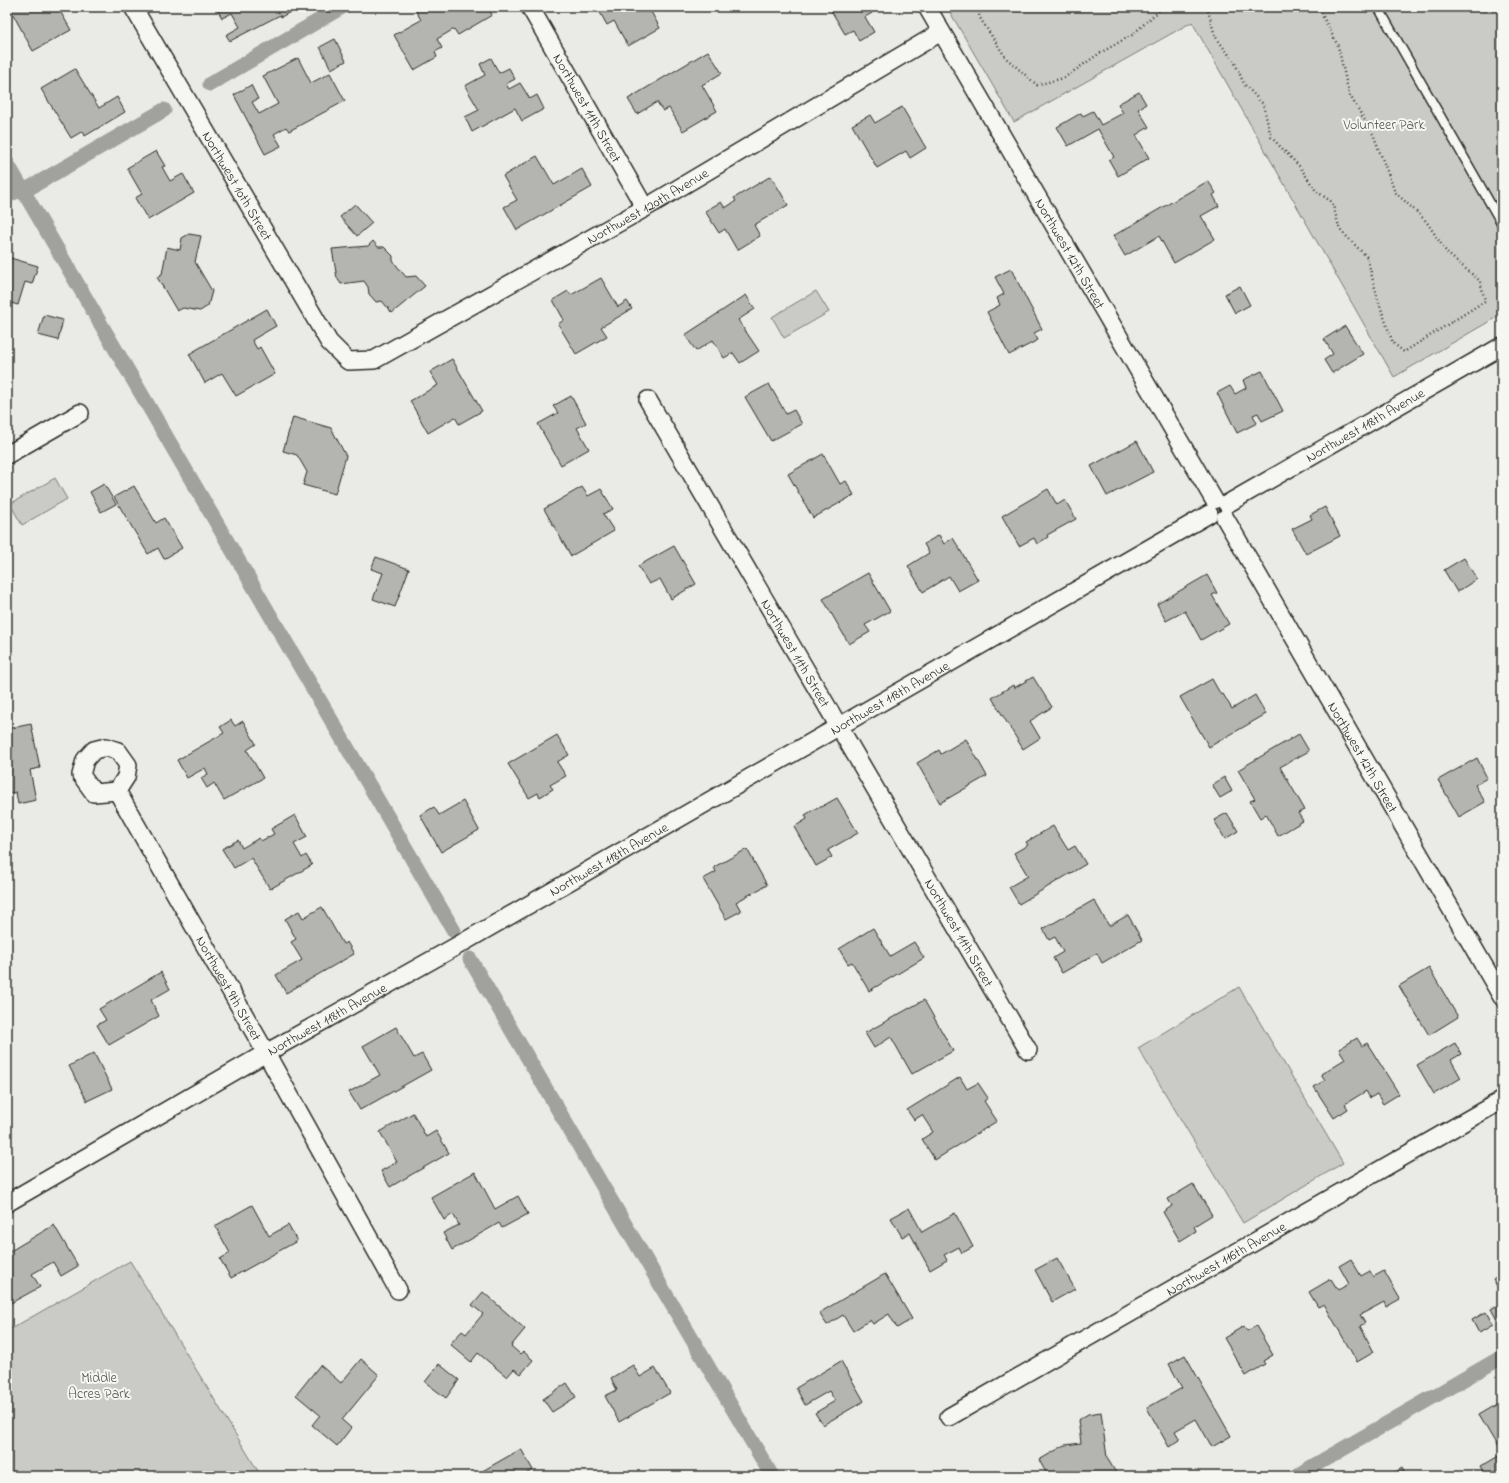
<svg xmlns="http://www.w3.org/2000/svg" width="1509" height="1483" font-family="'Indie Flower',sans-serif">
<rect width="100%" height="100%" fill="#eaeae6"/>
<filter id="ink" filterUnits="userSpaceOnUse"><feTurbulence type="fractalNoise" baseFrequency=".025" numOctaves="2"/><feDisplacementMap in="SourceGraphic" scale="8" xChannelSelector="R" yChannelSelector="G"/><feConvolveMatrix kernelMatrix="1 2 1 2 8 2 1 2 1" color-interpolation-filters="sRGB"/></filter>
<g filter="url(#ink)">
<path fill="#cacac7" stroke="#7a7a79" d="M947,7H1502V314L1394,377L1192,22L1014,122Z
M816,291L829,312L784,338L772,317Z
M55,478L67,499L22,525L10,504Z
M1239,987L1343,1163L1243,1223L1138,1048Z
M130,1261L261,1476H10L7,1472V1331Z"/>
<g fill="none" stroke-linecap="round" stroke-linejoin="round">
<path stroke="#a1a19e" stroke-width="15" d="M210,84L342,7
M7,163L454,931
M7,195L31,187L164,110
M470,959L772,1476
M1296,1476L1502,1357"/>
</g>
<path fill="#b4b4b1" stroke="#2b2b2b" d="M9,7H66L60,11L71,30L33,51Z
M216,7H292L294,10L281,17L280,15L230,41L226,35L240,27L232,13L222,18Z
M414,7H457L459,12L467,7H488L492,15L458,35L454,29L437,39L442,48L435,52L437,57L414,70L394,35L421,20Z
M597,7H650L649,8L660,28L628,46L614,21L607,25Z
M829,7H869L872,13L865,17L874,32L859,41L853,30L845,34Z
M335,39L346,61L331,69L320,47Z
M708,51L722,73L702,85L717,111L683,131L669,108L663,111L657,102L637,114L628,99Z
M298,58L311,83L330,73L345,101L289,131L286,127L274,134L281,146L265,154L234,95L251,85L258,99L252,102L259,114L278,104L263,76Z
M491,58L499,73L509,68L515,79L506,84L509,89L520,83L530,99L537,95L544,109L522,121L515,108L472,132L465,117L479,110L465,86L485,75L480,64Z
M75,69L99,108L117,97L125,112L85,136L83,131L71,138L41,89Z
M1139,92L1146,104L1138,109L1149,127L1136,135L1149,158L1118,176L1109,160L1114,157L1098,129L1068,146L1057,127L1081,113L1083,116L1093,111L1101,125L1123,113L1118,104Z
M902,107L926,148L910,158L906,151L877,168L852,125L870,115L875,123Z
M156,151L165,166L162,167L170,181L183,174L194,193L148,220L135,198L142,194L127,168Z
M537,156L554,185L582,169L592,187L517,230L504,207L517,200L503,176Z
M771,176L788,205L754,225L760,236L737,250L725,229L719,233L705,211L721,202L725,208L736,201L734,198Z
M1208,181L1216,193L1213,195L1219,206L1201,216L1215,239L1174,263L1159,236L1125,256L1113,236Z
M355,204L372,223L357,236L340,217Z
M189,234L201,236L195,262L212,291L208,306L200,311L183,308L177,311L157,277L162,274L167,247L180,250L182,238Z
M373,241L378,247H384L393,256V261L406,277L416,276L425,286L392,313L382,301L376,302L369,294L368,287L364,281L341,284L337,278L332,249L368,246Z
M7,257L38,266L32,284L25,282L18,305L7,302Z
M1011,269L1042,329L1034,333L1038,340L1009,355L987,312L1000,305L997,298L1004,294L995,277Z
M601,278L618,307L627,301L632,309L601,327L607,336L576,354L558,324L564,320L553,300L568,291L571,295Z
M1240,286L1250,305L1235,313L1225,294Z
M746,295L755,309L738,320L759,351L740,363L733,353L724,358L713,340L696,351L685,335Z
M267,309L276,326L252,340L257,349L260,347L275,374L236,396L222,373L205,383L189,354Z
M44,315L63,320L58,340L38,335Z
M1345,326L1363,354L1332,373L1324,360L1333,354L1324,339Z
M452,359L482,411L459,424L455,417L428,433L410,401L438,385L430,372Z
M1262,371L1283,411L1262,421L1258,413L1253,415L1257,423L1237,433L1217,393L1230,386L1235,394L1246,388L1243,380Z
M769,384L786,414L794,410L802,424L771,441L745,397Z
M571,396L586,423L577,428L589,449L561,465L538,424L558,413L553,406Z
M293,417L331,428L346,456L335,494L303,485L307,472L297,455L283,451Z
M1137,441L1153,472L1107,496L1091,466Z
M823,454L840,484L846,481L854,495L813,518L788,474Z
M104,484L116,504L101,512L90,492Z
M134,486L156,523L164,518L182,548L164,559L158,548L148,554L114,497Z
M582,487L588,496L601,489L613,509L603,514L614,531L571,556L544,509Z
M1048,489L1057,505L1065,500L1076,519L1047,535L1048,537L1037,544L1034,538L1019,546L1002,516Z
M1325,507L1340,536L1306,554L1292,529L1312,519L1310,515Z
M939,535L944,544L953,538L978,580L958,591L949,576L923,592L908,566L929,553L924,544Z
M674,546L696,584L671,599L660,579L649,584L638,566Z
M376,557L409,569L395,607L373,599L383,573L371,569Z
M1464,558L1477,579L1457,592L1444,570Z
M868,573L890,611L865,625L870,632L849,644L823,599Z
M1207,575L1217,593L1212,595L1229,624L1201,640L1185,611L1166,621L1157,604Z
M1033,677L1052,707L1030,721L1040,738L1023,749L992,698L1013,685L1014,688Z
M1212,679L1221,695L1223,694L1232,709L1255,695L1266,714L1209,747L1180,697Z
M231,720L235,726L243,721L256,744L247,750L263,778L224,800L214,783L207,788L201,778L208,774L205,768L187,778L177,760L224,733L220,727Z
M31,724L40,768L30,770L36,800L18,804L16,792L8,794L7,788V729Z
M1299,734L1309,751L1280,767L1305,810L1298,813L1303,821L1278,836L1266,814L1260,818L1250,801L1255,799L1238,770Z
M557,735L569,755L557,762L566,776L550,785L553,789L540,797L538,793L529,798L508,764Z
M966,739L987,776L940,803L917,763L939,750L941,754Z
M1477,758L1487,778L1475,785L1485,802L1459,817L1438,780Z
M1224,777L1232,791L1220,798L1212,785Z
M837,798L858,833L828,850L832,857L816,866L794,827L807,819L805,815L818,807L819,808Z
M463,801L479,830L441,852L420,815L434,807L439,815Z
M1227,813L1238,831L1225,839L1214,820Z
M295,815L307,837L294,844L302,858L306,855L312,865L270,889L251,858L234,868L222,849L238,840L242,848L259,838L261,841L274,834L271,829Z
M1053,826L1068,850L1075,846L1086,864L1019,904L1009,887L1028,876L1014,853L1028,845L1026,842Z
M747,849L767,885L736,902L741,911L726,919L703,879L716,872L714,867Z
M1094,900L1109,926L1128,915L1142,940L1102,963L1097,953L1062,973L1053,958L1063,952L1055,937L1049,940L1043,929Z
M322,907L343,944L347,942L354,954L286,993L276,975L302,960L291,942L296,939L285,919L299,911L303,918Z
M873,928L890,956L914,942L924,958L869,991L852,962L848,964L839,949Z
M1429,968L1458,1017L1429,1035L1399,986Z
M161,972L170,989L151,1000L159,1016L109,1045L97,1025L106,1020L99,1009Z
M924,1000L953,1051L912,1074L891,1037L874,1048L865,1033Z
M396,1027L414,1058L422,1054L431,1070L360,1110L349,1092L380,1075L363,1046Z
M1357,1038L1362,1046L1367,1043L1399,1094L1383,1104L1377,1094L1370,1098L1366,1091L1345,1104L1348,1109L1334,1118L1314,1087L1325,1080L1321,1074L1345,1059L1339,1049Z
M1455,1043L1461,1054L1451,1060L1461,1078L1434,1094L1417,1065Z
M94,1053L112,1089L87,1101L69,1066Z
M960,1077L967,1089L978,1083L988,1098L984,1101L997,1121L935,1160L922,1139L933,1132L922,1115L914,1120L907,1110Z
M413,1113L426,1137L436,1131L449,1153L390,1187L381,1171L397,1162L380,1132Z
M475,1172L495,1209L518,1196L528,1214L502,1228L499,1223L452,1250L443,1233L459,1225L453,1214L444,1220L431,1197Z
M1193,1184L1212,1215L1194,1226L1196,1231L1180,1241L1163,1212L1172,1206L1168,1199Z
M252,1205L269,1236L288,1225L297,1241L231,1278L220,1259L230,1253L215,1226Z
M909,1208L922,1232L955,1213L973,1247L962,1253L959,1247L944,1255L947,1260L930,1270L910,1233L902,1237L891,1218Z
M54,1225L78,1266L61,1276L53,1262L32,1274L40,1287L9,1304L7,1302V1253Z
M1057,1258L1075,1289L1052,1302L1035,1270Z
M1351,1259L1361,1276L1370,1271L1373,1277L1384,1271L1400,1299L1386,1307L1384,1302L1360,1315L1365,1323L1360,1326L1374,1352L1357,1362L1324,1304L1318,1307L1309,1292L1331,1279L1338,1290L1349,1284L1339,1266Z
M885,1274L912,1319L897,1328L889,1314L873,1324L870,1320L853,1331L843,1315L827,1325L819,1313Z
M1502,1274V1296L1493,1280Z
M483,1292L525,1329L511,1346L520,1354L523,1351L533,1360L521,1374L514,1369L507,1377L478,1353L471,1362L450,1344L462,1331L466,1334L483,1314L472,1305Z
M1502,1303V1329L1491,1309Z
M1486,1312L1493,1325L1479,1333L1472,1320Z
M1244,1326L1247,1331L1256,1326L1273,1355L1263,1361L1265,1364L1246,1376L1224,1338Z
M1185,1355L1231,1436L1212,1447L1196,1419L1175,1431L1180,1440L1169,1447L1147,1408L1182,1388L1169,1364Z
M361,1359L379,1375L342,1420L351,1428L337,1446L312,1425L320,1415L296,1395L320,1365L341,1383Z
M841,1361L864,1401L823,1425L815,1413L835,1401L829,1391L805,1405L796,1388Z
M439,1364L459,1380L446,1398L425,1382Z
M633,1365L640,1377L655,1368L670,1393L619,1422L605,1396L617,1390L611,1378Z
M567,1383L576,1397L552,1412L543,1399Z
M1501,1402L1502,1403V1476H1485L1480,1467L1502,1454L1479,1415Z
M1101,1412L1107,1458L1118,1476H1048L1039,1460L1065,1445L1081,1443L1078,1420L1088,1414Z
M521,1449L533,1470L522,1476H481L479,1473Z
M1402,1468L1406,1476H1389Z"/>
<g fill="none" stroke-linecap="round" stroke-linejoin="round">
<defs>
<path id="service" d="M1378,7L1502,224"/>
<g id="minor">
<path id="s1" d="M133,7L329,342L348,361L374,360L645,208L941,32"/>
<path id="s2" d="M530,7L645,208"/>
<path id="s3" d="M927,7L1214,500"/>
<path id="s4" d="M648,400L1028,1050"/>
<path d="M7,455L80,413"/>
<path id="s5" d="M1227,504L1502,346"/>
<path id="s6" d="M1225,518L1502,997"/>
<path id="s7" d="M117,791L94,793L81,775L85,760L94,750L106,747L118,751L128,765L126,777L117,791L266,1053L398,1290"/>
<path id="s8" d="M7,1203L266,1053L455,947L1209,514"/>
<path id="s9" d="M949,1417L1502,1100"/>
</g>
</defs>
<use href="#service" stroke="#2b2b2b" stroke-width="11"/>
<use href="#minor" stroke="#2b2b2b" stroke-width="20"/>
<path stroke="#2b2b2b" stroke-width="2.5" stroke-dasharray="1 3" stroke-linecap="butt" d="M977,7L980,18L1006,58L1037,85L1064,78L1100,53L1132,35L1163,7
M1207,7L1215,36L1235,63L1244,84L1263,104L1271,137L1300,167L1316,191L1332,202L1340,230L1367,257L1378,300L1393,343L1404,352L1485,301L1480,281L1447,253L1426,221L1395,192L1373,134L1349,94L1338,46L1318,7"/>
<use href="#service" stroke="#f6f6f2" stroke-width="8"/>
<use href="#minor" stroke="#f6f6f2" stroke-width="17"/>
</g>
</g>
<g text-anchor="middle" stroke-width="4" stroke-linejoin="round" paint-order="stroke">
<g font-size="14" fill="#2b2b2b" stroke="#f6f6f2">
<text dy="5" stroke="none"><textPath href="#s2" startOffset="116">Northwest 11th Street</textPath></text>
<text dy="5" stroke="none"><textPath href="#s1" startOffset="207">Northwest 10th Street</textPath></text>
<text dy="5" stroke="none"><textPath href="#s1" startOffset="755">Northwest 120th Avenue</textPath></text>
<text dy="5" stroke="none"><textPath href="#s3" startOffset="285">Northwest 12th Street</textPath></text>
<text dy="5" stroke="none"><textPath href="#s5" startOffset="159">Northwest 118th Avenue</textPath></text>
<text dy="5" stroke="none"><textPath href="#s4" startOffset="293">Northwest 11th Street</textPath></text>
<text dy="5" stroke="none"><textPath href="#s8" startOffset="1017">Northwest 118th Avenue</textPath></text>
<text dy="5" stroke="none"><textPath href="#s6" startOffset="276">Northwest 12th Street</textPath></text>
<text dy="5" stroke="none"><textPath href="#s8" startOffset="693">Northwest 118th Avenue</textPath></text>
<text dy="5" stroke="none"><textPath href="#s4" startOffset="617">Northwest 11th Street</textPath></text>
<text dy="5" stroke="none"><textPath href="#s7" startOffset="372">Northwest 9th Street</textPath></text>
<text dy="5" stroke="none"><textPath href="#s8" startOffset="369">Northwest 118th Avenue</textPath></text>
<text dy="5" stroke="none"><textPath href="#s9" startOffset="319">Northwest 116th Avenue</textPath></text>
</g>
<g font-size="14" fill="#535352" stroke="#f6f6f2">
<text x="1384" y="129">Volunteer Park</text>
<text x="99" y="1382">Middle<tspan x="99" dy="16">Acres Park</tspan></text>
</g>
</g>
<rect width="1509" height="1483" fill="none" stroke="#f6f6f2" stroke-width="24"/>
<rect x="12" y="12" width="1485" height="1459" fill="none" stroke="#2b2b2b" stroke-width="1.5" filter="url(#ink)"/>
</svg>
